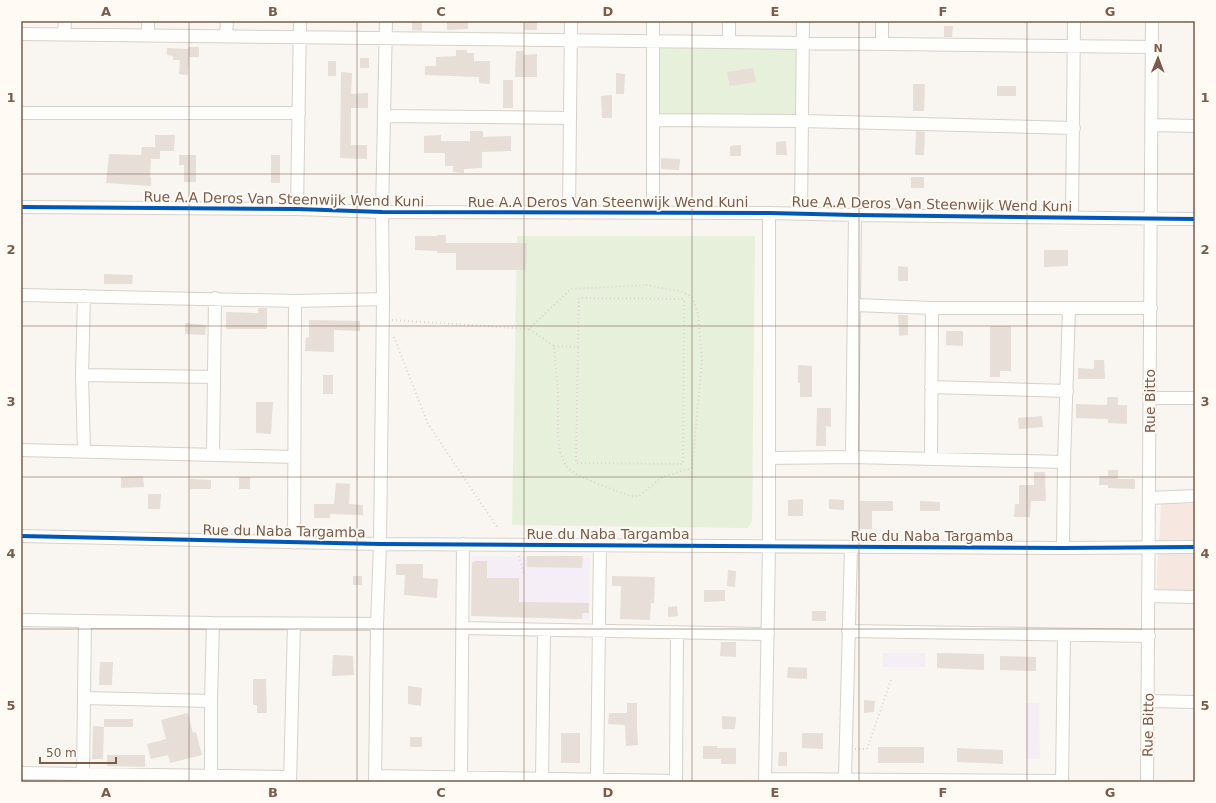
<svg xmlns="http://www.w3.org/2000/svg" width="1216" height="803" font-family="'DejaVu Sans',sans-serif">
<rect width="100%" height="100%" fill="#f9f5f0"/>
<path fill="#f6e8e1" d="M1161,504H1195V594L1156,593Z"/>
<path fill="#f6eef6" d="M472,556L590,558L589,620L471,616Z
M883,653H925V667H883Z
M1026,703H1039L1040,759H1026Z"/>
<path fill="#e7f0db" d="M660,48L799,49V120L659,119Z
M517,236H755L752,522L747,528L512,525Z"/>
<path fill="#e6ded7" d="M412,21H422V31L412,30Z
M447,21H468V29L447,30Z
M524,21H537V30H524Z
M944,26H953L952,37H944Z
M188,47H199V57H189L188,75L179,74L180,60H173V56L167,55V48L188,49Z
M456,50H467V53H474V61H490V84L479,83V77L425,75V66H436V57L456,56Z
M516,51H524L523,55L537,54V77H515Z
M360,58H369V68H360Z
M328,61H336V76H328Z
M753,68L756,82L730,86L727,72Z
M341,72L352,73L351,94L368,93V108H351V145H367V159L340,158Z
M616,73L625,74L624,94H616Z
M503,80H513V108H503Z
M913,84H925L924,111H913Z
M997,86H1016V96H997Z
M612,95V118H602L601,96Z
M470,131H483V137L511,136V151L482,152V168L464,169V173L453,172V166H445V153H424V136L441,135V141H470Z
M916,131L925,132L924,155H915Z
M155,135H175L174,151H160V159H151L150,177H151V186L106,183L109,154L141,155L142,147H155Z
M786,141L787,155H776V142Z
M741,145V156H730V146Z
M179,155H196V182H184V165H179Z
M271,155H280V183H271Z
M661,158L680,159L679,170L661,169Z
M911,177H924V188H911Z
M437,235H446V243H527L526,270H456V253H437V251L415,250V236H437Z
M1044,250H1068V266L1044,267Z
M898,266L908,267V281H898Z
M104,274L133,275L132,284H104Z
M258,308H267V329H226V312L258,313Z
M898,315H908V335L899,336Z
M309,320L360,321V331L334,330V352L305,351L306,337L309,338Z
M185,323L206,325L205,335L185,334Z
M990,326H1011V371H1000V377H990Z
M946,331H963V346L946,345Z
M1094,360H1104L1105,379H1078V368L1094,369Z
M798,365L812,366V397H800V383H798Z
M323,375H333V394H323Z
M1107,397H1118V405H1127V424L1108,423V419L1076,418V404L1107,405Z
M256,402H273L271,434L256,433Z
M817,408H831V427L826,426V446H816Z
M1042,416L1043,427L1019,429L1018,418Z
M1108,470H1118V479H1135V489L1108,488V485H1099V476H1108Z
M1034,472H1045L1046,501H1031L1030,517H1014L1015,504H1019V485H1034Z
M143,476L144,487L121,488V477Z
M239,477H250V489H239Z
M190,479L211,480V489H190Z
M336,483L350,484L349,504L363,505V515L330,514V518H314V504H334Z
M148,494H161L160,509H148Z
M803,499V516H788V500Z
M829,499L844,500V510L829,509Z
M860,501H893V511H872V529H859Z
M920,501L940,502V511H920Z
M527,556H583L582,568L527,567Z
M475,561H487V578H519V602L589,603V613H582V619L471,616L472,562H474Z
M396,564H423V578L438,579L437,598L404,595L405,575H396Z
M728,570L736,571L735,587L727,586Z
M353,576H362V585H353Z
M612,576L655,577L654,603H651L650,620L620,619L621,586H612Z
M704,590H725V601L704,602Z
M677,606L678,616L668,617V607Z
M812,611H826V621H812Z
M721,642H736V657L720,656Z
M937,653L984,654V670L937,668Z
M333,655L353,656L354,675L332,676Z
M1000,656L1036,657V671L1000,670Z
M100,662H113L112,685H99Z
M788,667L807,668V679L787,678Z
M253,679H266L267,713H257V705H253Z
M408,686L422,688L421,706L408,704Z
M864,700L875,701L874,712L864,713Z
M627,703H637V725L638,745L626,746L625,725L608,724L609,713H627Z
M188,713L193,733L196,732L202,755L170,763L168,755L151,759L147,744L166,739L161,720Z
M722,716L736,717L735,729H722Z
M104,719H133V727H104Z
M93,726L104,727L103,759H92Z
M561,733H580V763H561Z
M802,733H823V749L802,748Z
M410,737H422V747H410Z
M703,746H717V748H736V764H721V759H703Z
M878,747H924V763H878Z
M957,748L1003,750V764L957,762Z
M779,752H787V766H778Z
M107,755H145V767L107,766Z"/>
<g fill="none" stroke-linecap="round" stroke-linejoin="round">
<defs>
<path id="minor" d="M148,21V35
M653,21V213
M882,21V44
M21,34L1152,47
M64,34L65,21
M226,36L227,21
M729,42V21
M21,113H299
M384,116L570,118
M653,120L802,121L1074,128
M1153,125L1195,126
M21,207L297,209L382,212L769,213L855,215L1195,219
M297,209L300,21
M569,213L571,21
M801,213L803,21
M1072,218L1074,21
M21,295L295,301L383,299
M855,305L932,308H1151
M82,375L214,377
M931,387L1067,391
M1150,398H1195
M21,450L294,457
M84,452L82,375L84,296
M213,454L215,298
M852,457L855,215
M769,458L852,457L1064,462
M931,458L932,308
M1149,498L1195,496
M21,536L380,544L1063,548L1195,547
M294,543L295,301
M1063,548L1064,462L1069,308
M1148,596L1195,597
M21,620L213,623L377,624
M463,628L768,634
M848,631L1149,636
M84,698L211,701
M1148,701L1195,702
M21,773L290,777
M83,774L85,621
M211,775V701L213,623
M375,776L676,781
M461,777L463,544
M542,778L544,630
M765,779L1062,781
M845,779L851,547
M597,780L600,545
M290,782L294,624
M375,782L377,624L380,544L383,299L382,212L386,21
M676,782L677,632
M765,782L769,546V213
M1062,782L1064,635
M1147,782L1152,21"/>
</defs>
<use href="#minor" stroke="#d7d1cb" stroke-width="14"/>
<path stroke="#dcd5d0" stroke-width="2" stroke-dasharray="1 3" stroke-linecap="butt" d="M646,285L683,292L692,297L698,314L702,361L692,468L662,477L639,496H631C619,492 573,476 567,467C554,450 559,413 558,392C557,377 555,361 554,346L529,329L571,289Z
M392,320L529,329
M394,337L428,424L497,527
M554,346L578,347L579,298L684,299L683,464L576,463L578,347
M519,556L524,574
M855,749H867L891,680"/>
<use href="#minor" stroke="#fefefd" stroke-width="12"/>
<defs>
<path id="cycleway" d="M21,207L297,209L382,212L769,213L855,215L1195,219
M21,536L380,544L1063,548L1195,547"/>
</defs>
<use href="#cycleway" stroke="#fffaf3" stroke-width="6"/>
<use href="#cycleway" stroke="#0057b8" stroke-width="4"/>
</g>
<path fill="none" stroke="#7a5c4d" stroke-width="1" stroke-opacity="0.55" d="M189,21V782M357,21V782M524,21V782M692,21V782M859,21V782M1027,21V782M21,174H1195M21,326H1195M21,477H1195M21,629H1195"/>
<g text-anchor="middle" stroke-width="3.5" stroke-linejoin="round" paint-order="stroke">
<g font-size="14" fill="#7a5c4d" stroke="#fffaf3">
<text transform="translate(284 199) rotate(1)" y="5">Rue A.A Deros Van Steenwijk Wend Kuni</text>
<text x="608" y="207">Rue A.A Deros Van Steenwijk Wend Kuni</text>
<text transform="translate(932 204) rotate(1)" y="5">Rue A.A Deros Van Steenwijk Wend Kuni</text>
<text transform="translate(1150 401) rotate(-90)" y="5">Rue Bitto</text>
<text transform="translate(284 531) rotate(1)" y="5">Rue du Naba Targamba</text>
<text x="608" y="539">Rue du Naba Targamba</text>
<text x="932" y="541">Rue du Naba Targamba</text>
<text transform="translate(1148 725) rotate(-89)" y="5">Rue Bitto</text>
</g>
</g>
<rect width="1216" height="803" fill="none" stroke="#fffaf3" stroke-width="44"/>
<g transform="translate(1158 58) rotate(1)" stroke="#fffaf3" stroke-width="3" paint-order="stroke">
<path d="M0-3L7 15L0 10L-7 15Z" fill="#7a5c4d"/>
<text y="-6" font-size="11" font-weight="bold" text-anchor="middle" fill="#7a5c4d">N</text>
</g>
<path d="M40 757v6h76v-6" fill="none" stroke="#7a5c4d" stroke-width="2"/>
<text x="46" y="757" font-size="12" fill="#7a5c4d" stroke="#fffaf3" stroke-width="3" paint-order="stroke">50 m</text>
<rect x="22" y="22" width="1172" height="759" fill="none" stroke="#7a5c4d" stroke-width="1.5"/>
<g font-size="13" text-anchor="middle" font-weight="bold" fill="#7a5c4d">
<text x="106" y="16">A</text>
<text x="273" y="16">B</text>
<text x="441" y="16">C</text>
<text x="608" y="16">D</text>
<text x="775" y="16">E</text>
<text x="943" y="16">F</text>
<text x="1110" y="16">G</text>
<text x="11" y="102">1</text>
<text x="1205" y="102">1</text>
<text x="11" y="254">2</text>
<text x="1205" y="254">2</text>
<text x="11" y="406">3</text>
<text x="1205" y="406">3</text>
<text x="11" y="558">4</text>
<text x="1205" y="558">4</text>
<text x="11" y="710">5</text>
<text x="1205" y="710">5</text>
<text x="106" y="797">A</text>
<text x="273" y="797">B</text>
<text x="441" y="797">C</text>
<text x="608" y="797">D</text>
<text x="775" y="797">E</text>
<text x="943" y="797">F</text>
<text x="1110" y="797">G</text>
</g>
</svg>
